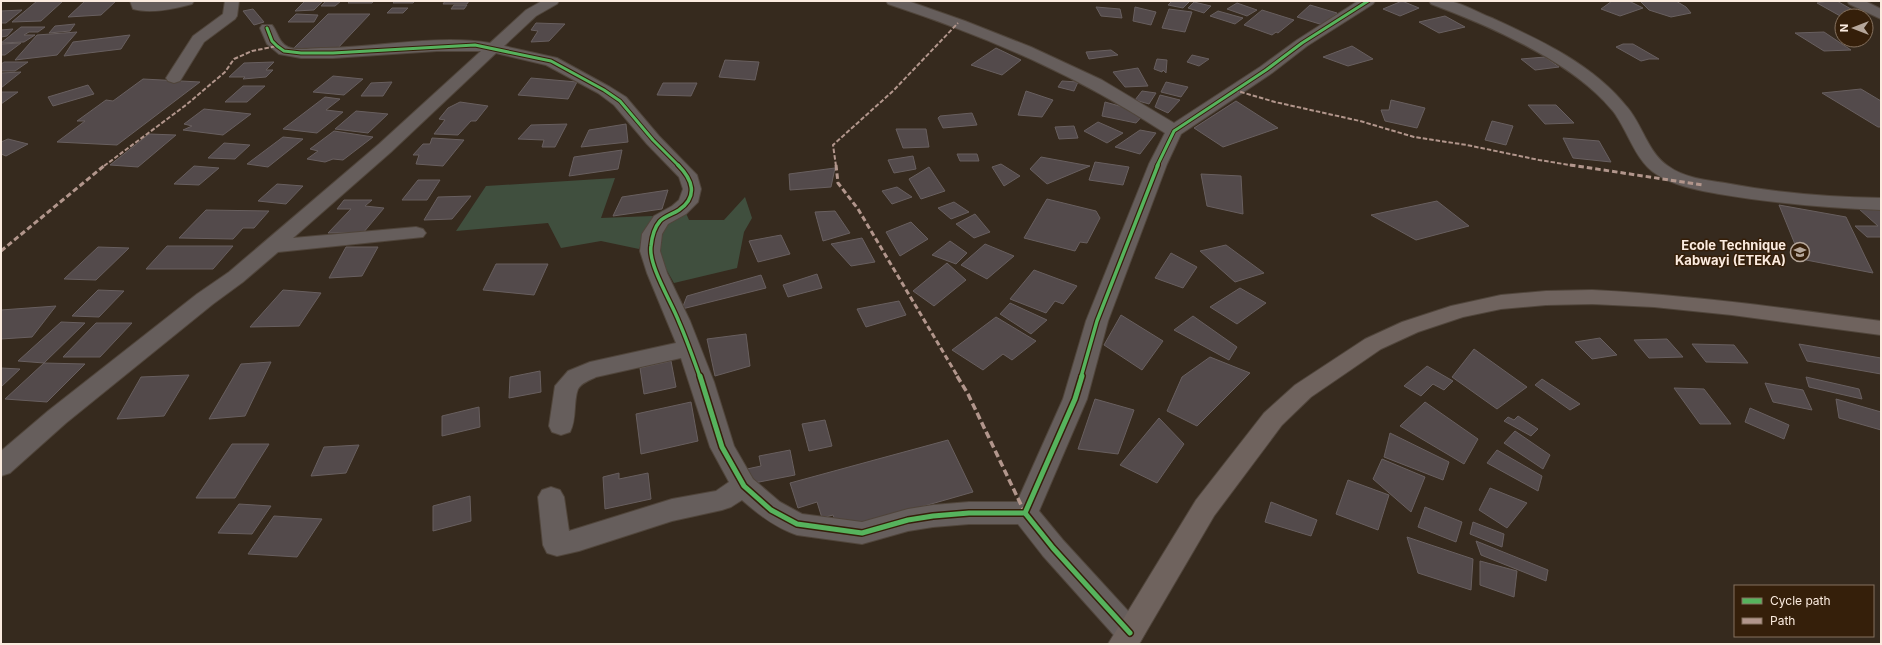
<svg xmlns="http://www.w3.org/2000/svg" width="1882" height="645" font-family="Inter,sans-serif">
<rect width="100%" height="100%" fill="#362a1e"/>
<path fill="#404f3e" d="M615,178L601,218L653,216L639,249L601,241L561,248L548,223L456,231L486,186Z
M745,197L752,218L744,232L737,268L674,283L657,253L660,230L685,211L689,220H724Z"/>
<path fill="#534a4b" stroke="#685f5f" d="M37,1H63L41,21L12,22Z
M85,1H116L101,15L68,17Z
M305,1H323L314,10L295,11Z
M326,1H341L335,6H321Z
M350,1H374L372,3H348Z
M395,1H415L413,3H393Z
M445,1H469L467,4H443Z
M1172,1H1185L1189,2L1183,8L1168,5Z
M1402,1L1419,8L1400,16L1383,9Z
M1612,1H1629L1643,8L1620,16L1601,9Z
M1640,1H1676L1686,7L1691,13L1671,17L1649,10Z
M1828,1H1837L1863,16L1842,17L1817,3Z
M1194,2L1211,6L1204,13L1188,8Z
M1237,3L1257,10L1247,16L1227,9Z
M454,5H467L464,9H451Z
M1310,5L1337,13L1323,25L1297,17Z
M1096,7L1120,9L1122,18L1101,16Z
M1135,7L1156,12L1151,25L1133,21Z
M392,8H408L403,13H387Z
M253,9L264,22L254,25L243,11Z
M1169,9L1192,12L1185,32L1162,28Z
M22,10L6,23H1V11Z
M1262,10L1294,20L1278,33L1276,32L1272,35L1244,25Z
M1218,11L1243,18L1235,24L1210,16Z
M296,14L318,15L314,22H288Z
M328,14H370L336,50H292Z
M1445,16L1465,27L1439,33L1419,22Z
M536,23L565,24L549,41L531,42L538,31L531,30Z
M75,24L70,31L49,33L55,26Z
M21,27H45L38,32H29L24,35H35L24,42L1,43Z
M13,29L7,36L1,37V30Z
M77,32L57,55L15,60L37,35Z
M1824,32L1851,50L1824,51L1795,33Z
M130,35L121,49L64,56L73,42Z
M21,43L5,55H1V44Z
M1623,44H1633L1659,59H1649L1641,61L1616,47Z
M1352,46L1373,59L1348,66L1323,57Z
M996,48L1021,60L1002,75L971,65Z
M1111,50L1118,55L1089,59L1086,52Z
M1192,55L1209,59L1199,66L1187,62Z
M1545,57L1559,67L1535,70L1521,59Z
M1157,59L1167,60L1166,73L1163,70L1162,72L1154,69Z
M725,60L759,62L755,80L719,77Z
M4,62H28L15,71H1V64Z
M274,62L266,70H273L266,77L243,79L245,77H229L244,63Z
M1138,68L1148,86L1125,87L1113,72Z
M21,72L1,88V73Z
M333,76L363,79L344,95L313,92Z
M531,78L577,82L568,99L518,95Z
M143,79L200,82L117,145L57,142L85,121H77L106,100L113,101Z
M1062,81L1078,82L1074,91L1058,87Z
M392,82L383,96H361L371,83Z
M1166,82L1188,87L1181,97L1161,92Z
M663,83H697L691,96L657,95Z
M88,85L94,94L53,106L48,97Z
M243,86H265L247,102H225Z
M1861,89L1881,101V127H1878L1822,93Z
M1026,91L1053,100L1042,117L1018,115Z
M1142,91L1156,93L1149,104L1135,100Z
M1,92H18L1,104Z
M1160,95L1180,100L1168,113L1155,107Z
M325,97L340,99L326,110L343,112L317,133L283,129Z
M1391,100L1425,108L1417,128L1385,121L1381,110H1389Z
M1236,101L1278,128L1223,147L1194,128Z
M460,102L488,106L476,121H471L458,135L434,134L445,120L439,119L448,108Z
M1105,102L1145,113L1136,123L1102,116Z
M1528,105H1556L1574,123L1545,124Z
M204,109L251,114L223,135L183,130L192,126L184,124Z
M356,111L388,114L368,133L335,129Z
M972,113L977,125L943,128L938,118L940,116Z
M1492,121L1513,126L1506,145L1485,140Z
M1098,122L1123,133L1107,143L1084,131Z
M567,124L555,147H542L544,140L518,139L531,125Z
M626,124L628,142L581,147L589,130Z
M1074,126L1078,138L1059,139L1055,127Z
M896,129H926L929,147L903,148Z
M1140,130L1156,133L1140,154L1115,147Z
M334,131L373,137L343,160L333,159L325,162L307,159L318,151L310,149Z
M149,134L176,135L138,167L110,165Z
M283,137L303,139L268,167L247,164Z
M432,138L464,140L443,166L416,164L419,155H413L423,144H430Z
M1563,138L1599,141L1611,162L1573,158Z
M8,139L28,144L6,156L1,154V142Z
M224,143L250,145L235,159L208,158Z
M622,150L618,169L569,176L574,157Z
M957,154H977L979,161H960Z
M913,156L916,169L894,173L888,160Z
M1041,157L1090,166L1047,184L1030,169Z
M1095,162L1129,167L1123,185L1089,180Z
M1001,164L1020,176L1004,186L992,167Z
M194,166L219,168L199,185L174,184Z
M929,167L945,191L921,199L909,179Z
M835,168L831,187L790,190L789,174Z
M1201,174L1241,176L1243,214L1207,206Z
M418,180H440L427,200H402Z
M277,184L303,186L286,204L258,201Z
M897,187L912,197L892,204L882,191Z
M668,190L662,209L613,216L622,197Z
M471,196L452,219L424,220L438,197Z
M1047,199L1096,211L1100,218L1087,243L1080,242L1075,251L1024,238Z
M344,200H372L365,206L384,208L363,233H328L351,209H337Z
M1437,201L1469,226L1416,240L1371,215Z
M954,202L969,212L951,219L938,208Z
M1779,205L1846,217L1873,273L1801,259Z
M1859,209L1881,210V237H1867L1855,226H1878Z
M206,210L269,211L254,228H243L233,239L179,238Z
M835,211L850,233L823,241L815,212Z
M975,214L990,232L974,238L956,224Z
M911,222L928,239L900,256L886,232Z
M781,235L790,254L758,262L749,241Z
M862,238L875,262L851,266L831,244Z
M950,241L967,253L956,264L932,255Z
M985,244L1014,256L987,279L961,265Z
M1226,245L1264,273L1235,282L1200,251Z
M167,246H233L213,269H146Z
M98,247L129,248L96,280L64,279Z
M346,247H378L362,276L329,278Z
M1171,253L1197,267L1183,288L1155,278Z
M947,263L966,280L934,306L913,291Z
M496,264H548L534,295L483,290Z
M1034,270L1077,286L1063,304L1055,301L1046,313L1010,299Z
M817,274L822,288L788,297L783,285Z
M761,275L766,288L682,309L687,296Z
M1240,288L1266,303L1237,324L1210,307Z
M98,290L124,291L99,317L72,316Z
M283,290L321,293L299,326L250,327Z
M899,301L906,315L866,327L857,309Z
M1010,303L1047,320L1031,334L1000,314Z
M56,306L32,337L1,339V310Z
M1121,315L1163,341L1142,370L1104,345Z
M1193,316L1237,347L1229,360L1174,330Z
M996,317L1036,341L1012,360L1003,354L983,370L952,350Z
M61,322L85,323L44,363L18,361Z
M96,323H132L100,357H63Z
M746,334L750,366L715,376L707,339Z
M1600,338L1617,355L1592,359L1575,342Z
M1667,339L1683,357L1649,358L1634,340Z
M1692,344L1734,345L1748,363L1706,362Z
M1799,344L1881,358V374L1807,361Z
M1474,349L1527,387L1497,409L1452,377Z
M1210,357L1250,373L1197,426L1167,411L1182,377Z
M671,361L676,387L644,394L640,368Z
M271,362L245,416L209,419L241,364Z
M44,363L85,364L47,402L5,399Z
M1427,366L1453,381L1444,390L1433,384L1421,396L1404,386Z
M1,368L20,369L1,387Z
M540,371L541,392L509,398L510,377Z
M189,375L164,416L117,419L141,377Z
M1806,377L1859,389L1862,399L1809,387Z
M1542,379L1580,404L1570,410L1535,385Z
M1765,383L1803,390L1812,410L1773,402Z
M1674,388L1704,389L1731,424H1700Z
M1095,399L1134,410L1118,454L1078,449Z
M1836,399L1881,412V430L1839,418Z
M691,402L698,441L641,454L636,414Z
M1425,402L1478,439L1464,464L1400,426Z
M479,407L480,427L442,436V416Z
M1750,408L1789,425L1784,439L1745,422Z
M1518,416L1538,429L1531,436L1504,421L1508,417L1514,420Z
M1159,418L1184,444L1157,483L1120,465Z
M825,420L832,446L809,451L802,424Z
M1515,431L1550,455L1543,469L1504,443Z
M1390,433L1449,462L1443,480L1384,457Z
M948,440L973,492L851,527L836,523L833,515L822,518L817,502L798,508L790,483Z
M232,444H269L235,498H196Z
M359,445L346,473L311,476L324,447Z
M790,450L795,475L749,484L747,469L761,466L759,456Z
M1497,450L1542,476L1538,491L1487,463Z
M1382,459L1425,477L1411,512L1373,479Z
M619,473V479L648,473L651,499L605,509L603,477Z
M1348,480L1389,495L1378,530L1336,514Z
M1490,488L1527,503L1507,528L1479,510Z
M470,496L471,521L433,531V506Z
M1271,502L1317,520L1311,536L1265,522Z
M239,504L271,506L252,534L218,533Z
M1425,507L1462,522L1456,542L1418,527Z
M274,516L322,519L297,557L248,554Z
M1473,522L1504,534L1502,547L1470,534Z
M1407,537L1473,559L1471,590L1418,573Z
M1476,541L1548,570L1546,581L1481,555Z
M1480,561L1517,571L1514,597L1480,585Z"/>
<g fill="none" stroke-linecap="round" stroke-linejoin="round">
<defs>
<path id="minor" d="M130,1H194L192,4C174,9 152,14 133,9Z
M225,1H239L237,16L235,19L204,42L180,81L174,83L168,81L166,78L193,36L223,14Z
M542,1H559L557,4L536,16L504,46L557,58L610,87L626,97L659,136L697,175L701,189L698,202L686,214L668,224L662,234L660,251L667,273L690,321L714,382L734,446L753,479L780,502L802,514L862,522L908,509L933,505L969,502H1017L1063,399L1086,321L1149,164L1165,133C1076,75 988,37 888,4L886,1H908L965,21L1031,47L1102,80L1174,123L1260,67L1297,40L1358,1H1375L1373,4L1307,46L1272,73L1181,134L1167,164L1108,321L1087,399L1039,511L1063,540L1140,624L1145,633L1140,642L1136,644L1120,642L1043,556L1018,524H969L933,527L908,531L862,544L797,535C776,528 759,515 742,500L731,507L722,510L672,521L579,551L557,556L547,553L543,545L538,497L542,490L551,487L560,490L564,497L569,531L672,499L716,491L729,482L710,447L681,358L596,377C590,380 581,383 578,389C573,402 577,419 570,432L561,435L552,432L549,426L555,386L568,371L590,362L676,343L647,273L640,251L642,234L654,216L672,206L679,200L683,189L679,177L647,144L614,105L598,93L546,65L496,53L391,152L293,238L416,227L423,229L426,233L423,237L278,252L243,282L213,304L66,423L10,473L1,476V451L48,411L197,294L229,272L379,144L481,51H437L333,58H301L279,54L267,44L260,28L262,25H272C278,32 278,42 288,47C297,51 312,48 321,48C375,48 438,34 490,43L526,10Z
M1429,1C1435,1 1443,0 1450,1C1464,4 1479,13 1492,18C1540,40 1593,64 1627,107C1642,124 1648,153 1668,166C1684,178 1706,180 1725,183C1777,193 1828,197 1881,198V210C1826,208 1773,203 1719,194C1698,190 1674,186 1656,174C1637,162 1629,135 1617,117C1614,111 1608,106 1604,101C1562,57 1487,25 1431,4Z
M1847,1H1865L1881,9V19L1849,4Z"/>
<path id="highway" d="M1592,290C1689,295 1785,308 1881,321V335L1732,315L1654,307L1592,304L1546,305L1501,309L1463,317L1418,332L1381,349L1349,371L1311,397L1282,425L1214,516L1139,644H1108L1196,500L1264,413L1295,385L1365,339L1402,322L1451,306L1501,295L1546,291Z"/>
</defs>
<use href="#minor" stroke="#50453b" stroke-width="2"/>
<use href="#highway" stroke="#50453b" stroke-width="2"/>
<use href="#minor" fill="#665e5c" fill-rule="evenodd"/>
<use href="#highway" fill="#6f635e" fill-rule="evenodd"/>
<path stroke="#b2968c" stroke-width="2" stroke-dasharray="4.5 2" stroke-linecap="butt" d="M1234,90L1275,102L1360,121L1414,137L1467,145L1539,160L1576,166
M104,166L186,105L225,72L234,59L252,51L277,46
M836,166L833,145L893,91L958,23"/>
<path stroke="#b2968c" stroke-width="3" stroke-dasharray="5.5 3" stroke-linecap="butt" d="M836,165L838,183L858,209L958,377
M1570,165L1703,185
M1,251L105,165"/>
<path stroke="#b2968c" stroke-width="3.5" stroke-dasharray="7 3.5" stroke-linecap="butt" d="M957,376L968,394L1025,513"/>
<defs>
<path id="cycleway-far2" d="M267,28L272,41L277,46L284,51L301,53H333L475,45L551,61L604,90L620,101L653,140L679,166
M1157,166L1174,131L1266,70L1302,43L1368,1"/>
<path id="cycleway-far1" d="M678,165C692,179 699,196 679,210C673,214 665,216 660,221C654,228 652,236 651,246C648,265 672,303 679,322C687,340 693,358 700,377
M1081,377L1097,321L1158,165"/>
<path id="cycleway" d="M700,376L722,447L744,486L771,510L797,524L862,533L908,520L933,516L969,513H1025
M1082,376L1075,399L1025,513L1053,548L1130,633"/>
</defs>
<use href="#cycleway-far2" stroke="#351f0a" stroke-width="5"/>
<use href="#cycleway-far1" stroke="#351f0a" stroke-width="6"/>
<use href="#cycleway" stroke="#351f0a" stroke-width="8"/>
<use href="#cycleway-far2" stroke="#56b35d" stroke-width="3"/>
<use href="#cycleway-far1" stroke="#56b35d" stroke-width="3.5"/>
<use href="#cycleway" stroke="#56b35d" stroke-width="5"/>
</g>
<defs>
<symbol id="school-ring" viewBox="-11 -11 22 22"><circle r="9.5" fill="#351f0a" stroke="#b6a79b" stroke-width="1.5"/><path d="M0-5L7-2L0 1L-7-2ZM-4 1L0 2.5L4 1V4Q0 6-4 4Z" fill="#b6a79b"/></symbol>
</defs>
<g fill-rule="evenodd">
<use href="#school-ring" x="1789" y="241" width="22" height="22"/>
</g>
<g text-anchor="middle" stroke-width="3" stroke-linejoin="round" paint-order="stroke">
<g font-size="13" font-weight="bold" fill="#fbebdf" stroke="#351f0a" text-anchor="end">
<text x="1786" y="250">Ecole Technique<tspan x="1786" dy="15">Kabwayi (ETEKA)</tspan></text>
</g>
</g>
<rect width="1882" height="645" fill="none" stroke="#fbebdf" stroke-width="4"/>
<rect x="1734" y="585" width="140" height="52" fill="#351f0a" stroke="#84715f"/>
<rect x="1742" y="598" width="20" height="6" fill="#56b35d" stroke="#84715f"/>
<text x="1770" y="605" font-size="12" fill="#fbebdf">Cycle path</text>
<rect x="1742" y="618" width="20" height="6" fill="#b2968c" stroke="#84715f"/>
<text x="1770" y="625" font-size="12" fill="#fbebdf">Path</text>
<g transform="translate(1854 28) rotate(270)"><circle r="19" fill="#351f0a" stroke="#84715f"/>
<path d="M0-3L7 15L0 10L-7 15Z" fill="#b6a79b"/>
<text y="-6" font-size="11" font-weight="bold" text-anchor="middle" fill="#fbebdf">N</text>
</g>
</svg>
